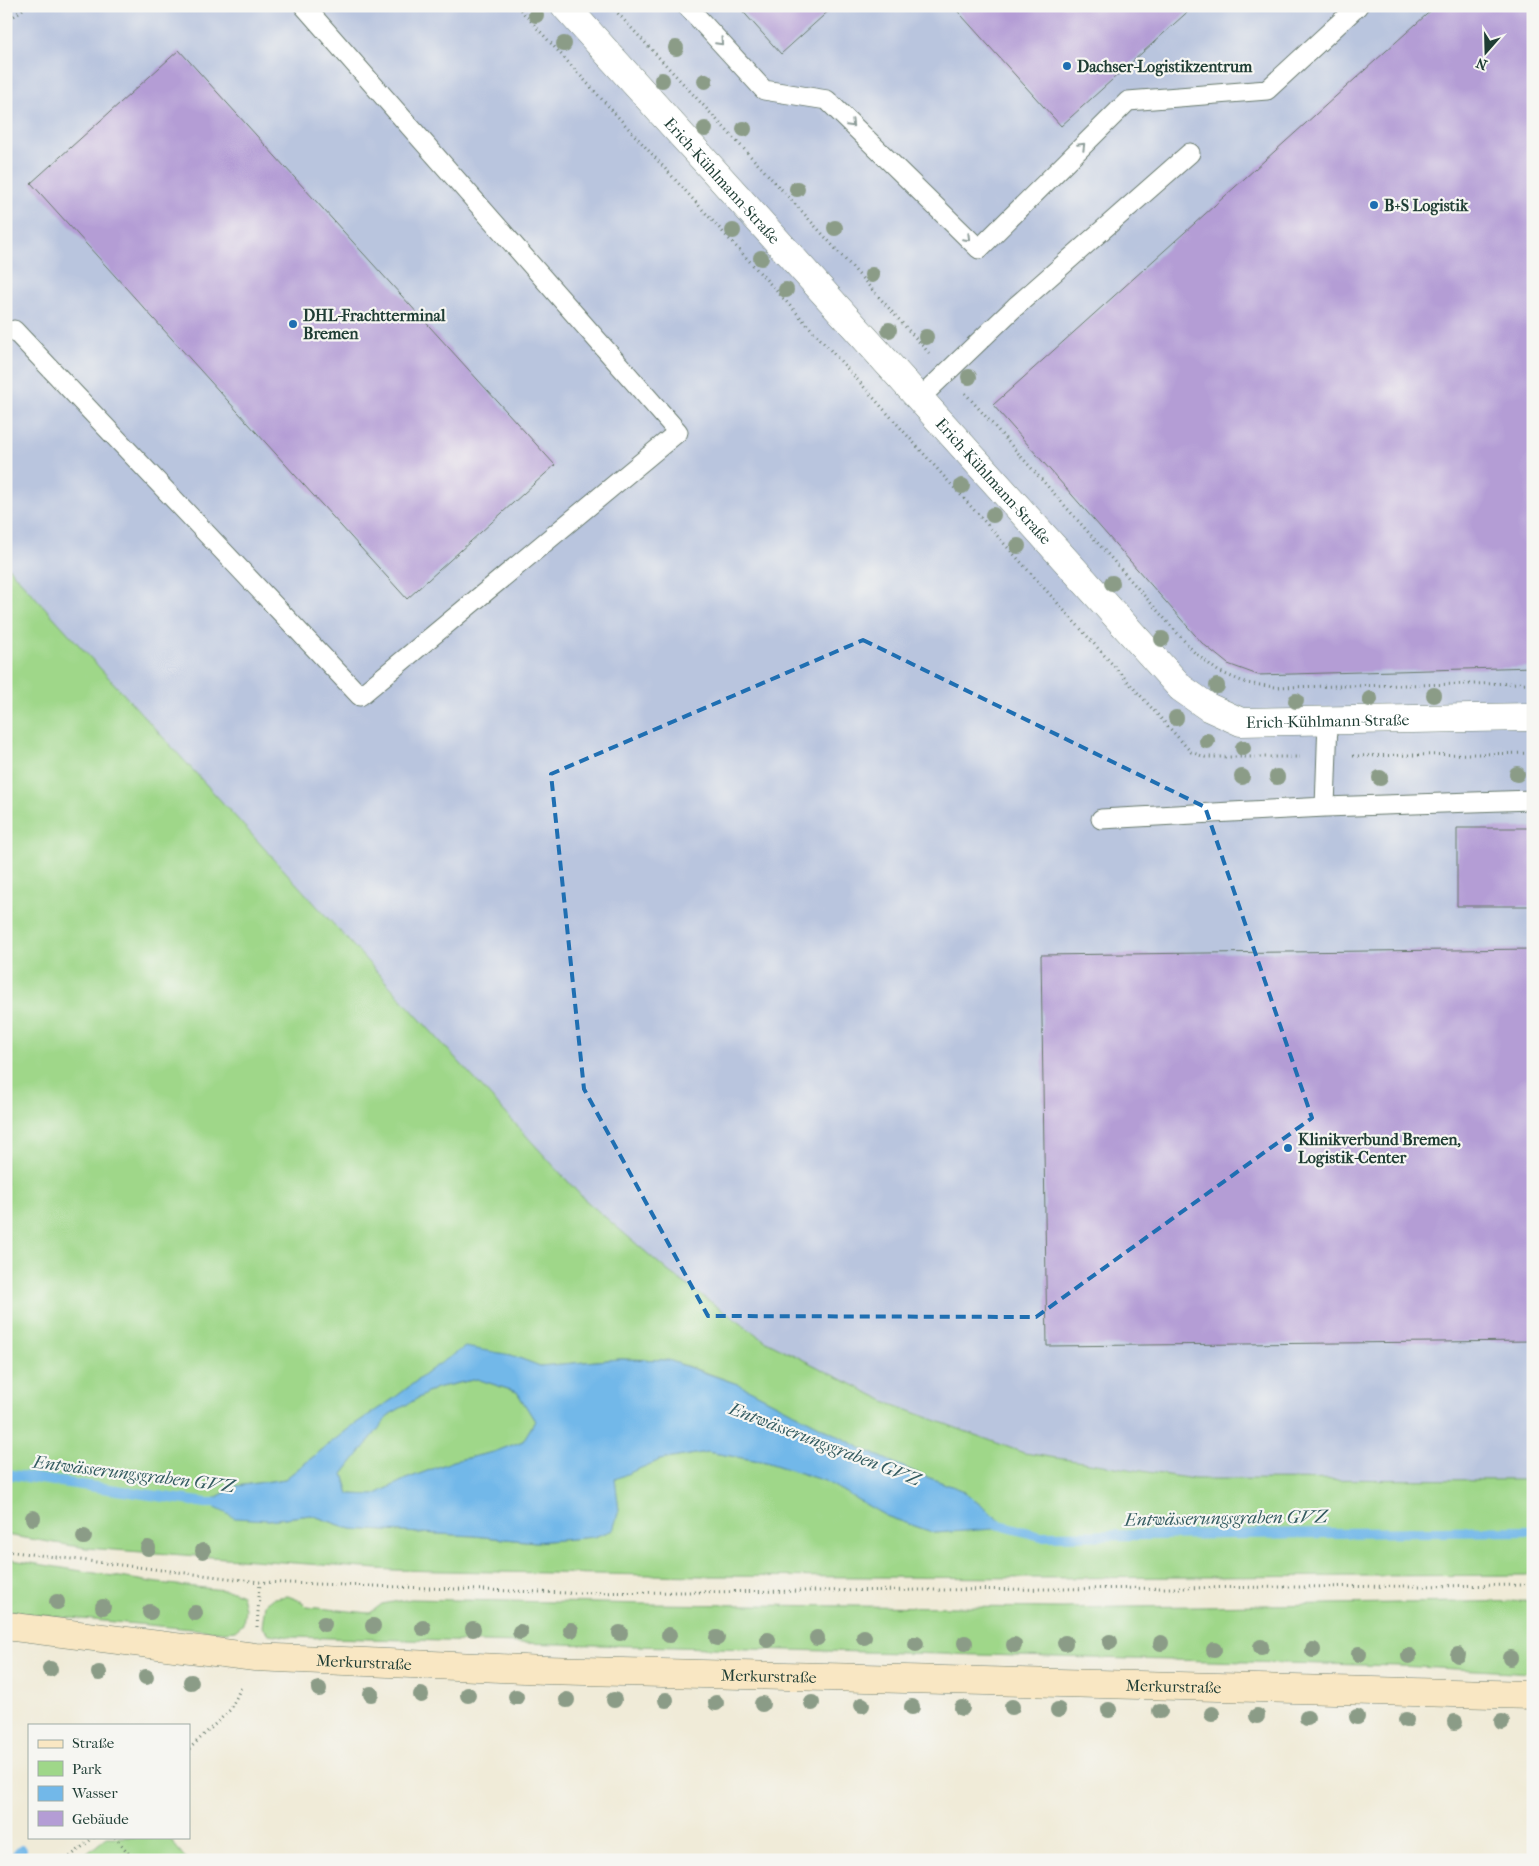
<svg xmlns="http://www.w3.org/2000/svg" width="1539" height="1866" font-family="'IM FELL French Canon',serif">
<rect width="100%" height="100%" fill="#f6f6f2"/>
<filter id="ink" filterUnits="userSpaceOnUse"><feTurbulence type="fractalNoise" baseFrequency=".02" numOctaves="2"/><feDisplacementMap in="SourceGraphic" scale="10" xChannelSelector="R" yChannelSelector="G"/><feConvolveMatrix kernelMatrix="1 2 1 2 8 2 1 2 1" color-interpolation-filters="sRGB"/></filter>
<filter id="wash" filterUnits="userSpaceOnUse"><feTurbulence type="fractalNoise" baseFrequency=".0096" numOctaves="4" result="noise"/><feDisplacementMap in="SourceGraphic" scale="20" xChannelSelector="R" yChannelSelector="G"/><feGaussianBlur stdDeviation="1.12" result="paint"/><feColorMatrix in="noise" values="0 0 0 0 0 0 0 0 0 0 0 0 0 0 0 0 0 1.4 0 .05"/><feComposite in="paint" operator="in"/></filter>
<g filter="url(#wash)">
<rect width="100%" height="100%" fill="#f0ebd8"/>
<path fill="#b9c5de" d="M6,6H1533V1480L1194,1479L1024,1453L891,1404L764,1340L669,1272L583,1198L6,565Z"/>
<path fill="#9fd789" stroke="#5f8a5e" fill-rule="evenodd" d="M6,565L583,1198L669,1272L764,1340L891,1404L1024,1453L1194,1479L1533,1480V1575L1035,1578L702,1576L392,1570L86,1548L6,1535ZM511,1355L540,1366L619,1359L668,1360L705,1372L740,1385L867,1451L919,1474L962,1490L1008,1527L935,1533L886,1516L825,1481L766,1462L707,1452L660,1460L614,1479L619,1510L613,1530L594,1537L536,1542L474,1536L351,1529L311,1515L268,1520L206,1503L237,1486L285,1479L352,1426L393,1399L432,1369Z
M477,1379L517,1392L535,1421L523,1441L494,1452L454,1461L406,1479L374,1495L349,1494L343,1474L390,1414L436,1388Z
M6,1559L158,1583L233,1591L242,1595L245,1609L243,1624L235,1631L225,1632L38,1615L6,1610Z
M288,1596L301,1601L307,1607L370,1613L382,1604L411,1599L646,1604L1062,1608L1533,1601V1673L1399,1666L291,1637L269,1634L262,1627L265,1604L273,1598Z
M107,1837H168L187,1860H79Z"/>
<path fill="#72b8e9" stroke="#487a8e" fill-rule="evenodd" d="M465,1347L511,1355L540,1366L619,1359L668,1360L740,1385L867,1451L919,1474L962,1490L1009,1528L935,1533L886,1516L825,1481L766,1462L707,1452L660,1460L615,1479L619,1510L613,1530L594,1537L536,1542L474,1536L351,1529L311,1515L268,1520L235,1518L206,1503L237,1486L285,1479L352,1426L393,1399L432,1369ZM477,1379L517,1392L535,1421L523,1441L494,1452L454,1461L406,1479L374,1495L349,1494L343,1474L390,1414L436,1388Z"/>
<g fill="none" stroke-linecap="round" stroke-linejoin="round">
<path stroke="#72b8e9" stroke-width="10" d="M6,1474L206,1503H218
M996,1524L1041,1536L1533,1531
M11,1860L22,1850"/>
</g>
<g id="blocks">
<path fill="#b49dd5" d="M738,6H834L781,54Z
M953,6H1194L1061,126Z
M1436,6H1533V667L1258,675L1228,664L1202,643L993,405Z
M179,50L555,465L407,599L31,183Z
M1457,828H1533V906H1457Z
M1533,949V1341L1047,1346L1041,955Z"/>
</g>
</g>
<g filter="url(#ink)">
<use href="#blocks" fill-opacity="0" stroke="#687a6d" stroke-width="1"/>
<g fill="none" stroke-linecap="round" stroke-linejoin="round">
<defs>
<path id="lane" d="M687,6L764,90L827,100L979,249L1128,101L1267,90L1358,6
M14,330L360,696L678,432L304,6
M920,398L1015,307L1190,153
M1325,807L1328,720
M1101,819L1325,807L1533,800"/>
<g id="street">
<path id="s1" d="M565,6L1181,688L1208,707L1241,722L1533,717"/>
</g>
<g id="secondary">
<path id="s2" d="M6,1626L255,1657L545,1670L1533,1695"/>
</g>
</defs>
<use href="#lane" stroke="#687a6d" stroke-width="21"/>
<use href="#street" stroke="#687a6d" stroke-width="29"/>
<use href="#secondary" stroke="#687a6d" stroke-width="29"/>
<path stroke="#687a6d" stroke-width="3" stroke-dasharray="1 4" stroke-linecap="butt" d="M517,6L854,376L1191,752L1205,757H1300
M611,6L808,218L929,353
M6,22L27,6
M965,393L1195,653L1218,671L1246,683L1275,687L1533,683
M1353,756L1533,753
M6,1551L260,1582L568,1593L1533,1585
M257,1627L260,1582
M189,1749L231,1709L242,1685
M115,1837L134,1860
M66,1860L94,1837"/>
<use href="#lane" stroke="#fff" stroke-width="19"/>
<use href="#street" stroke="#fff" stroke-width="28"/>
<use href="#secondary" stroke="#f9e7c3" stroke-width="28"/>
</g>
<g fill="#8b9c87">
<circle cx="536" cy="15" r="8"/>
<circle cx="564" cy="44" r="8"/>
<circle cx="676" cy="48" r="8"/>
<circle cx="662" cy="80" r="8"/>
<circle cx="705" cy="81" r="8"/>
<circle cx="705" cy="129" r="8"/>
<circle cx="744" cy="129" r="8"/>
<circle cx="797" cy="189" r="8"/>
<circle cx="835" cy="228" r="8"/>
<circle cx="733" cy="231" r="8"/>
<circle cx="761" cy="258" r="8"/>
<circle cx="872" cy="275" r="8"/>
<circle cx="786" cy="290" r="8"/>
<circle cx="889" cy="330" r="8"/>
<circle cx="926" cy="337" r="8"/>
<circle cx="969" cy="377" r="8"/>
<circle cx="962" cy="486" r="8"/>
<circle cx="993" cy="515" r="8"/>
<circle cx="1018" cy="546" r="8"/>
<circle cx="1112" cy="583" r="8"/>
<circle cx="1162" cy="639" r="8"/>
<circle cx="1217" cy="686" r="8"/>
<circle cx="1434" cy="695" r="8"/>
<circle cx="1370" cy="699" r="8"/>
<circle cx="1296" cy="701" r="8"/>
<circle cx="1176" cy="718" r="8"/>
<circle cx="1207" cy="741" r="8"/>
<circle cx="1243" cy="748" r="8"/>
<circle cx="1517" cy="774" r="8"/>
<circle cx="1242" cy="777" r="8"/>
<circle cx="1277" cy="777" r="8"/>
<circle cx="1380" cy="778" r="8"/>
<circle cx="33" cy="1518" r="8"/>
<circle cx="84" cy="1537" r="8"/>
<circle cx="148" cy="1548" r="8"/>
<circle cx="203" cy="1551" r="8"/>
<circle cx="57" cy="1602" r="8"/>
<circle cx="103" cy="1607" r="8"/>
<circle cx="150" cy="1612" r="8"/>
<circle cx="195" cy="1613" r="8"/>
<circle cx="324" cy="1624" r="8"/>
<circle cx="373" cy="1626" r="8"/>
<circle cx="423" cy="1628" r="8"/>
<circle cx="473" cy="1629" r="8"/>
<circle cx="571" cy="1630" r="8"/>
<circle cx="520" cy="1632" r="8"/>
<circle cx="620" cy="1633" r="8"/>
<circle cx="669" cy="1635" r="8"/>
<circle cx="864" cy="1637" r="8"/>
<circle cx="717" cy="1638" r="8"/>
<circle cx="817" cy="1638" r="8"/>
<circle cx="768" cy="1640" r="8"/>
<circle cx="1110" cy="1642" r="8"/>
<circle cx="965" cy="1643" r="8"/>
<circle cx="1065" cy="1643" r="8"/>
<circle cx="1161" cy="1643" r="8"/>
<circle cx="916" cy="1644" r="8"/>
<circle cx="1014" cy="1645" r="8"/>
<circle cx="1261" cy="1647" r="8"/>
<circle cx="1214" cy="1650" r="8"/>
<circle cx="1313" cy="1650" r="8"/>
<circle cx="1359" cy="1654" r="8"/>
<circle cx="1458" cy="1655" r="8"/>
<circle cx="1409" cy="1656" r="8"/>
<circle cx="1510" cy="1658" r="8"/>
<circle cx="50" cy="1669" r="8"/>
<circle cx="99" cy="1673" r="8"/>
<circle cx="146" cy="1677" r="8"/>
<circle cx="191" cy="1682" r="8"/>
<circle cx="319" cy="1689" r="8"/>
<circle cx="371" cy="1694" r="8"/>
<circle cx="421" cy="1695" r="8"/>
<circle cx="468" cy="1695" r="8"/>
<circle cx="516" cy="1697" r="8"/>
<circle cx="567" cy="1700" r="8"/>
<circle cx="614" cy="1700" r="8"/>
<circle cx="666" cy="1700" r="8"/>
<circle cx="716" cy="1703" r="8"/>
<circle cx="812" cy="1703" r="8"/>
<circle cx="762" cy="1704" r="8"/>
<circle cx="862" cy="1705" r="8"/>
<circle cx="912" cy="1707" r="8"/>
<circle cx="1012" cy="1707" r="8"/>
<circle cx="962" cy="1708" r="8"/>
<circle cx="1058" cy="1710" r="8"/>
<circle cx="1109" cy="1710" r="8"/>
<circle cx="1160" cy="1711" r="8"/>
<circle cx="1212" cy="1714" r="8"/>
<circle cx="1257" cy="1716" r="8"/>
<circle cx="1357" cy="1717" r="8"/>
<circle cx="1307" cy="1718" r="8"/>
<circle cx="1406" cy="1720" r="8"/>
<circle cx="1455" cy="1722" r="8"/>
<circle cx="1502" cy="1722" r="8"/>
</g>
<defs><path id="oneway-chevron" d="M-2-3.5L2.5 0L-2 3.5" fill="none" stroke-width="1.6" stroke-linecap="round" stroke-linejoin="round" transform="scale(1.25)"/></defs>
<g stroke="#8f9e9a">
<use href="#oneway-chevron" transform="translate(720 42) rotate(47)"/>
<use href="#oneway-chevron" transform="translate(851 124) rotate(45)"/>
<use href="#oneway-chevron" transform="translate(1082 146) rotate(-45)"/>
<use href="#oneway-chevron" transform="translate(967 238) rotate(45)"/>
</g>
</g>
<path fill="none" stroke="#1f6fb2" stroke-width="4" stroke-dasharray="10 6" stroke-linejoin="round" d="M863,640L1205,807L1312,1118L1036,1317L708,1316L584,1089L551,774Z"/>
<g fill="#1f6fb2" stroke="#f6f6f2" stroke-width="2">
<circle cx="1067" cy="66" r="5"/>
<circle cx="1374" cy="205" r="5"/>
<circle cx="293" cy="324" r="5"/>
<circle cx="1288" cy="1148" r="5"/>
</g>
<g text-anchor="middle" stroke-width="4.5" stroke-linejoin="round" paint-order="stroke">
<g font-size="16" font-weight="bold" fill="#1f3d34" stroke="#f6f6f2" text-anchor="start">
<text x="1077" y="72">Dachser-Logistikzentrum</text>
<text x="1384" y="211">B+S Logistik</text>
<text x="303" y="321">DHL-Frachtterminal<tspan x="303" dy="18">Bremen</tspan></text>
<text x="1298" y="1145">Klinikverbund Bremen,<tspan x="1298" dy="18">Logistik-Center</tspan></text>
</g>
<g font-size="16" fill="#1f3d34" stroke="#f6f6f2">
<text dy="6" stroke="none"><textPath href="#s1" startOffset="235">Erich-Kühlmann-Straße</textPath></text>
<text dy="6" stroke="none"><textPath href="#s1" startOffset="640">Erich-Kühlmann-Straße</textPath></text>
<text dy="6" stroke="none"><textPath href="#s1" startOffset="1075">Erich-Kühlmann-Straße</textPath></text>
<text dy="6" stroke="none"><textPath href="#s2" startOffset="360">Merkurstraße</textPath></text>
<text dy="6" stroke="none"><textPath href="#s2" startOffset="765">Merkurstraße</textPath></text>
<text dy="6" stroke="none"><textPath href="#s2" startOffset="1170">Merkurstraße</textPath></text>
</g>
<g font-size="18" font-style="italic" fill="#345c61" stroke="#f6f6f2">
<text transform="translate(825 1444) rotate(21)" y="6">Entwässerungsgraben GVZ</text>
<text transform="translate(134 1474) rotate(7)" y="6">Entwässerungsgraben GVZ</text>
<text transform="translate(1226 1518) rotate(-1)" y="6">Entwässerungsgraben GVZ</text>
</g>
</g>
<rect width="1539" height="1866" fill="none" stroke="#f6f6f2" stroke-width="25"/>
<rect x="28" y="1724" width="162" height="115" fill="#f6f6f2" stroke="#a0aca6"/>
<rect x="38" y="1740" width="25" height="8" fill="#f9e7c3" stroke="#a0aca6"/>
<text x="72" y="1748" font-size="15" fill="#1f3d34">Straße</text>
<rect x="38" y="1761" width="25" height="15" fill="#9fd789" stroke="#a0aca6"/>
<text x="72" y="1774" font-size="15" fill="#1f3d34">Park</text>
<rect x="38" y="1786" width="25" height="15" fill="#72b8e9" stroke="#a0aca6"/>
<text x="72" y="1798" font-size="15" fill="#1f3d34">Wasser</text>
<rect x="38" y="1811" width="25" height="15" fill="#b49dd5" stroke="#a0aca6"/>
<text x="72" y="1824" font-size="15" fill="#1f3d34">Gebäude</text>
<g transform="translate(1486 52) rotate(200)" stroke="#f6f6f2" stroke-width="4" paint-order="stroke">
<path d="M0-4L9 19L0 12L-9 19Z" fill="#1f3d34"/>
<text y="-8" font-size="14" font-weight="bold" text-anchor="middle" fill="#1f3d34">N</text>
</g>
</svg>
